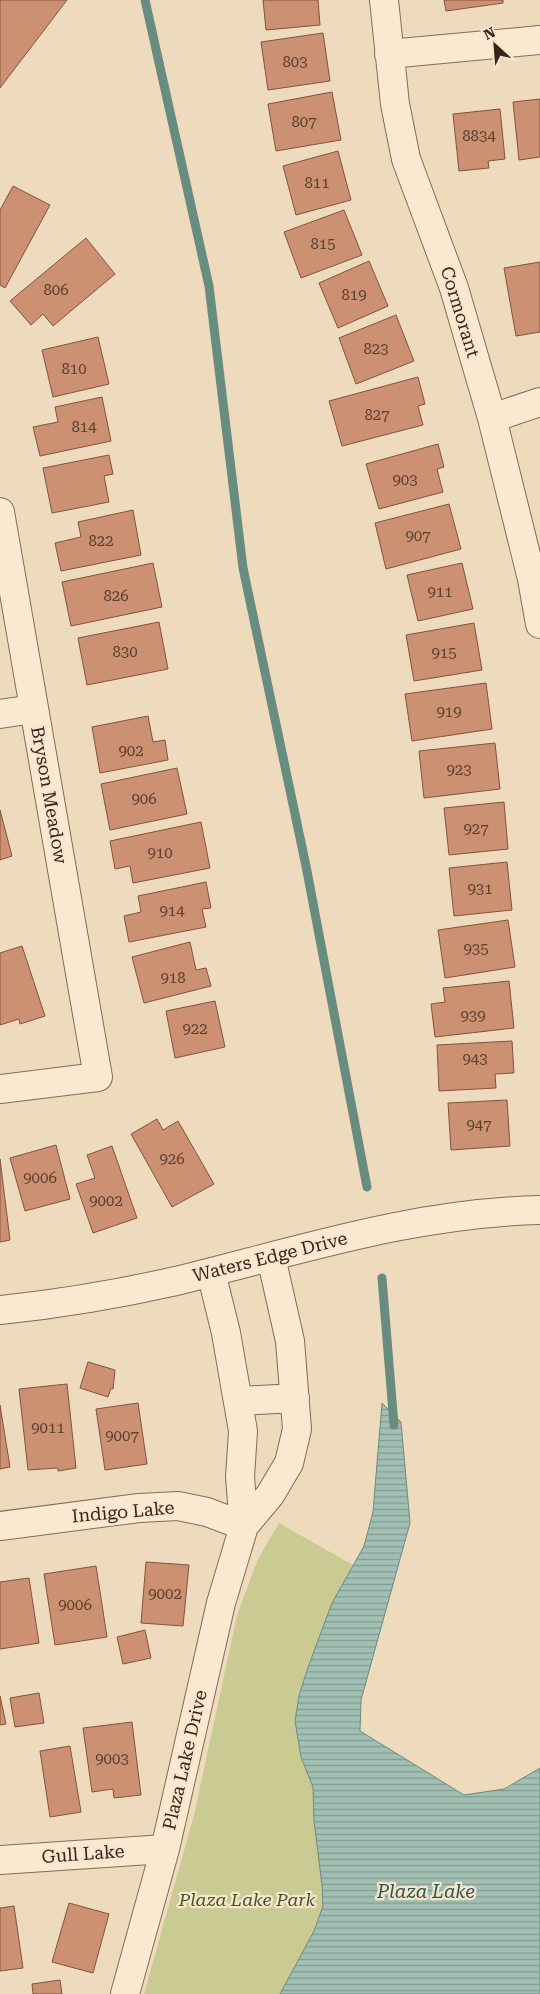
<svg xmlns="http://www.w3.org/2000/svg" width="540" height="1994" font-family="'Roboto Serif',serif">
<defs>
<pattern id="water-rules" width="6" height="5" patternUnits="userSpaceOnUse" patternTransform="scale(1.25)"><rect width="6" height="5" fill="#a1bfb3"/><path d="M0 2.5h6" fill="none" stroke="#849b91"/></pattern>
</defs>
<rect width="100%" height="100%" fill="#eedbbd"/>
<path fill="#cacb92" d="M279,1523L353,1565L332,1603L307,1670L299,1696L295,1721L301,1757L313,1787L314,1821L322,1885L323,1906L314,1931L280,1994H144L194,1815L237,1615L258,1559Z"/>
<path fill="url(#water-rules)" stroke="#698c80" d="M382,1403L401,1422L410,1523L361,1700L360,1731L464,1795L504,1789L540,1768V1994H280L314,1931L323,1906L322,1885L314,1821L313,1787L301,1757L295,1721L299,1696L307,1670L332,1603L364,1546L373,1512Z"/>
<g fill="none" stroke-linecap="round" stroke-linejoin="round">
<path stroke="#698c80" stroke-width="9" d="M145,0L209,286L243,568L306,866L367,1187
M382,1278L394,1425"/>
</g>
<path fill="#cc9073" stroke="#85523c" d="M0,0H67L0,88Z
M263,0H318L320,25L266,30Z
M444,0H503V3L446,11Z
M323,33L330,81L268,90L261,42Z
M332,92L341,140L276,151L268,104Z
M540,99V157L519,160L513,102Z
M500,109L505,159L488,161L489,168L459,171L453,114Z
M338,151L351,200L296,215L283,166Z
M13,186L50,205L5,288L0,285V210Z
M344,210L362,255L301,278L284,232Z
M86,238L115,274L53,326L43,314L31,325L10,301Z
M369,261L388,306L338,328L319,283Z
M540,262V332L516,336L504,268Z
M396,315L414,361L356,384L339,338Z
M98,337L109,384L53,397L42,350Z
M418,377L425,404L418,406L423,425L342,446L329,401Z
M102,397L111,441L40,456L33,427L58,422L55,407Z
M438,444L444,467L437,469L443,492L379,509L366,464Z
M109,455L113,474L104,476L109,502L52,513L43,468Z
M449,504L461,549L386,569L375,523Z
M133,510L141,555L61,571L55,543L81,537L78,522Z
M153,563L162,607L71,626L62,582Z
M462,563L473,609L418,621L407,575Z
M159,622L168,669L87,685L78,638Z
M474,623L482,670L414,681L406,635Z
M486,683L492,729L412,741L405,694Z
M148,716L153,742L165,740L168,760L100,773L92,727Z
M495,743L500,789L424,798L419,751Z
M177,768L187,814L110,830L101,784Z
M504,802L508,849L449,855L444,808Z
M0,810L12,856L0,860Z
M201,822L210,868L133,883L130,866L115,869L110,841Z
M507,862L512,910L454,916L449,868Z
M206,882L211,908L202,909L206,927L129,942L124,916L141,912L138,896Z
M508,920L515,967L445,978L438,930Z
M190,942L196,970L206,968L211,986L144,1003L132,957Z
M22,946L45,1016L20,1024L19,1019L0,1025V953Z
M509,981L514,1028L435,1037L431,1004L445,1002L443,988Z
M215,1001L225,1047L175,1058L166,1011Z
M512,1041L514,1073L495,1074L496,1088L439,1091L437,1045Z
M507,1100L510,1146L451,1150L448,1103Z
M157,1119L163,1130L178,1121L214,1184L172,1207L131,1134Z
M56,1145L70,1199L25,1211L10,1158Z
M112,1146L137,1218L93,1233L76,1184L95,1178L87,1155Z
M0,1159L10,1240L0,1242Z
M88,1362L115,1370L113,1389L111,1388L108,1397L80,1388Z
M67,1384L76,1468L58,1471V1468L28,1470L19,1389Z
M138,1403L147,1464L105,1470L96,1409Z
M0,1405L10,1467L0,1469Z
M146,1562L189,1565L183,1626L141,1623Z
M96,1566L107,1637L55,1645L44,1574Z
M29,1578L39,1643L0,1649V1582Z
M145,1630L151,1658L123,1664L117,1637Z
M39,1693L44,1723L15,1727L10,1698Z
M0,1696L6,1724L0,1725Z
M132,1722L141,1795L114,1798L113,1789L92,1792L83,1728Z
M70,1746L81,1812L50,1817L40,1751Z
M69,1903L109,1914L93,1973L52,1962Z
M14,1906L23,1968L0,1971V1908Z
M60,1980L62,1994H33L32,1984Z"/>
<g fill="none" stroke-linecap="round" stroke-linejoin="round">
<defs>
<path id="minor" d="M384,0L395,104L406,159L454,288L492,418L532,579L540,624
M389,54L540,40
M492,418L540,402
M0,512L98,1077L0,1089
M0,714L34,709
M0,1310C59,1304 118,1294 176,1281C298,1251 412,1213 540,1210
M238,1401L295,1398
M0,1526L139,1508L178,1506L207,1512L244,1526
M244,1526L270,1495L289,1463L297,1429L290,1341L271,1257
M0,1860L165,1849
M125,1994L165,1849L221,1603L244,1526L240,1477L243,1431L226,1333L211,1272"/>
</defs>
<use href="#minor" stroke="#856b56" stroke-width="30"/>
<use href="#minor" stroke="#f9e9d0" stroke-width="28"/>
</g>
<g text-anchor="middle" stroke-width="4.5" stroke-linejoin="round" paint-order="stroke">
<g font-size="15" fill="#5b4031">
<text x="295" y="67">803</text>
<text x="304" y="127">807</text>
<text x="479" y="141">8834</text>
<text x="317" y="188">811</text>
<text x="323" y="249">815</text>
<text x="56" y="295">806</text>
<text x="354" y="300">819</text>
<text x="376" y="354">823</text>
<text x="74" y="374">810</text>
<text x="377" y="420">827</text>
<text x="84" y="432">814</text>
<text x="405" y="485">903</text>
<text x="418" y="541">907</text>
<text x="101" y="546">822</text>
<text x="440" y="597">911</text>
<text x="116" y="601">826</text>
<text x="125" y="657">830</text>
<text x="444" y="658">915</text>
<text x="449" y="717">919</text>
<text x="131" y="756">902</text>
<text x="459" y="775">923</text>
<text x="144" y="804">906</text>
<text x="476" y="834">927</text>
<text x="160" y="858">910</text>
<text x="480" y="894">931</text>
<text x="172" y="916">914</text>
<text x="476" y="954">935</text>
<text x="173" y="983">918</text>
<text x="473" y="1021">939</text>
<text x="195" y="1034">922</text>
<text x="475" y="1064">943</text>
<text x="479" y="1130">947</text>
<text x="172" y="1164">926</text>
<text x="40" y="1183">9006</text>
<text x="106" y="1206">9002</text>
<text x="48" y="1433">9011</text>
<text x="122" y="1441">9007</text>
<text x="165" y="1599">9002</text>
<text x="75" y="1610">9006</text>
<text x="112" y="1764">9003</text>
</g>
<g font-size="18" fill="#35251b" stroke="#f5e6cd">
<text transform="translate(460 312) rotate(73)" y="6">Cormorant</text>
<text transform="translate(49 795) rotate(80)" y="6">Bryson Meadow</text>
<text transform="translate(270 1257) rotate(-14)" y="6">Waters Edge Drive</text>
<text transform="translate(123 1512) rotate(-5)" y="6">Indigo Lake</text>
<text transform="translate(185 1760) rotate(-77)" y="6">Plaza Lake Drive</text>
<text transform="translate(83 1854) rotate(-4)" y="6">Gull Lake</text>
</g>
<g font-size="18" font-style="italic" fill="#4a5122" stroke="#f5e6cd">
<text x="247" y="1906">Plaza Lake Park</text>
</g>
<g font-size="19" font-style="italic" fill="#2a554e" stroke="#f5e6cd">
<text x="426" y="1898">Plaza Lake</text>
</g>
</g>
<g transform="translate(495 45) rotate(334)" stroke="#f5e6cd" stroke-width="4" paint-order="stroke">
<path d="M0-4L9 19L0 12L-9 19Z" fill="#35251b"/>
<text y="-8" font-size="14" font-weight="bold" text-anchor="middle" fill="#35251b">N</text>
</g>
</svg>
